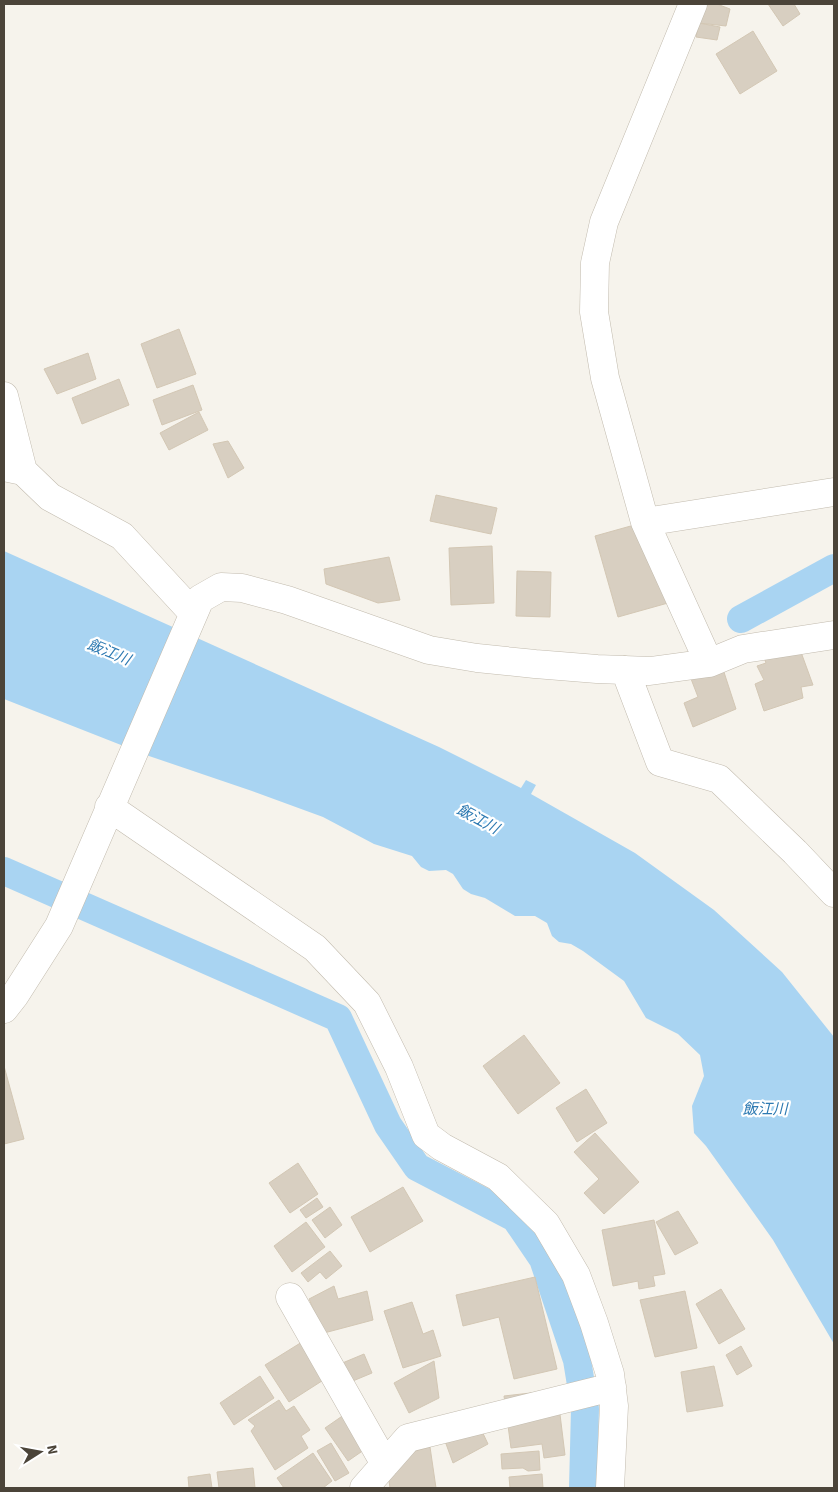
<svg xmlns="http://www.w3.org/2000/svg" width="838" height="1492" font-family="'Source Sans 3','Noto Sans JP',sans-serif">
<rect width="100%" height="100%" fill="#f6f3ec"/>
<path fill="#a9d4f2" d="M4,551L439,747L521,788L526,780L536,785L531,794L635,853L714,910L782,972L834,1037V1344L773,1240L706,1146L694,1133L692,1106L704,1076L700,1055L678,1034L646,1018L624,981L583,951L571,944L559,942L552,936L547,923L535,916H515L485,898L471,894L463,889L453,874L446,870L429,871L421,867L412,856L374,844L323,817L252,791L149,756L4,699Z"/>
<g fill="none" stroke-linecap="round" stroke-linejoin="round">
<path stroke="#a9d4f2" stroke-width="28" d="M741,619L834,568
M4,871L338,1018L388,1125L417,1167L515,1218L543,1259L577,1360L585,1409L583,1488"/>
</g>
<path fill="#d8cfc1" stroke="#d3c7b4" d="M707,4H717L730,9L726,26L699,23Z
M768,4H794L800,14L783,26Z
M699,23L720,27L717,40L696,37Z
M753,31L777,71L740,94L716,54Z
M179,329L196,374L157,388L141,344Z
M88,353L96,379L57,394L44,369Z
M119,379L129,405L82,424L72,398Z
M193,385L202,410L162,425L153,400Z
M199,412L208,430L169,450L160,433Z
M228,441L244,468L228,478L213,444Z
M436,495L497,508L491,534L430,521Z
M645,522L668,603L618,617L595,536Z
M492,546L494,603L451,605L449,548Z
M389,557L400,600L378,603L326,584L324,569Z
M517,571L551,572L550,617L516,616Z
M794,633L813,685L801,687L803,698L764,711L755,684L764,680L757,666L766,663L760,647Z
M720,660L736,709L693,727L684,703L698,697L688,671Z
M524,1035L560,1083L518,1114L483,1066Z
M4,1066L24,1139L4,1144Z
M586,1089L607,1123L577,1142L556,1108Z
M595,1133L639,1182L604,1214L584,1193L599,1179L574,1152Z
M298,1163L318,1194L290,1213L269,1183Z
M403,1187L423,1221L370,1252L351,1217Z
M317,1198L323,1207L306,1218L300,1210Z
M330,1207L342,1225L325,1238L312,1220Z
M678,1211L698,1243L675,1255L656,1222Z
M654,1220L665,1274L653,1276L655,1286L639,1289L638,1281L613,1286L602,1230Z
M306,1222L325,1247L292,1272L274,1246Z
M330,1251L342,1266L326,1279L320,1272L308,1282L301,1273Z
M535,1277L557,1369L514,1379L499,1317L463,1326L456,1295Z
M334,1286L338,1299L367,1291L373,1320L324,1333L309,1299Z
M721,1289L745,1329L719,1344L696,1304Z
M685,1291L697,1348L655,1357L640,1300Z
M412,1302L423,1334L433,1330L441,1356L403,1368L384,1311Z
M302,1342L325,1379L289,1402L265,1365Z
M741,1346L752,1366L737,1375L726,1355Z
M364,1354L372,1373L348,1383L340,1364Z
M434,1361L439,1398L409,1413L394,1383Z
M714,1366L723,1406L687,1412L681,1372Z
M260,1376L274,1398L234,1425L220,1403Z
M557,1390L565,1455L544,1458L542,1444L511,1448L504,1396Z
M279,1400L286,1411L294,1406L310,1430L301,1436L308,1448L275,1470L251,1431L255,1426L248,1420Z
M351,1410L374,1443L348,1461L325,1428Z
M472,1410L488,1444L453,1463L437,1419Z
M331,1443L349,1473L335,1481L317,1451Z
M430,1447L436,1488H390L386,1459Z
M539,1451L540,1470L528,1471L523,1468L502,1469L501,1454Z
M313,1453L332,1481L323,1488H284L277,1478Z
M253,1468L255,1488H219L217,1472Z
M210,1474L212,1488H189L188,1477Z
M542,1474L543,1488H510L509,1477Z"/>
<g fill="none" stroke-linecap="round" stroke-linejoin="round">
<defs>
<path id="minor" d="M693,4L604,222L595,263L594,312L605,378L645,522L709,663
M4,396L23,471
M4,467L23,471L50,497L122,536L193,613
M645,522L834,492
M625,670L660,762L719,779L795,852L834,893
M109,807L315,948L367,1003L399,1067L426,1135L442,1147L498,1177L546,1224L576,1275L594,1323L610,1374L614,1406L610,1488
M4,1009L15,995L59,926L200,599L221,587L242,588L287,600L429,650L477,658L535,664L597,669L650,671L709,663L743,649L834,635
M290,1297L385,1464
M364,1488L408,1438L612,1387"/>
</defs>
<use href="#minor" stroke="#c2bbae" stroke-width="29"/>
<use href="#minor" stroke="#fff" stroke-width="28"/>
</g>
<g text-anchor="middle" stroke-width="4.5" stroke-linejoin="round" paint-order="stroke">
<g font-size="15" font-style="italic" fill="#2e7ab2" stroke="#fff">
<text transform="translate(109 652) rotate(22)" y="5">飯江川</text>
<text transform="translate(478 819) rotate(28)" y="5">飯江川</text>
<text x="765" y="1114">飯江川</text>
</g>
</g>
<rect width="838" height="1492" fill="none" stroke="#4b4439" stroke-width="10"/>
<g transform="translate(40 1452) rotate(79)" stroke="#ffffff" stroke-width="4" paint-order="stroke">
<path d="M0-4L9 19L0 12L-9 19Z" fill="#4b4439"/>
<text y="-8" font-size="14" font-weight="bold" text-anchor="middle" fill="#4b4439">N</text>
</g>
</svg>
